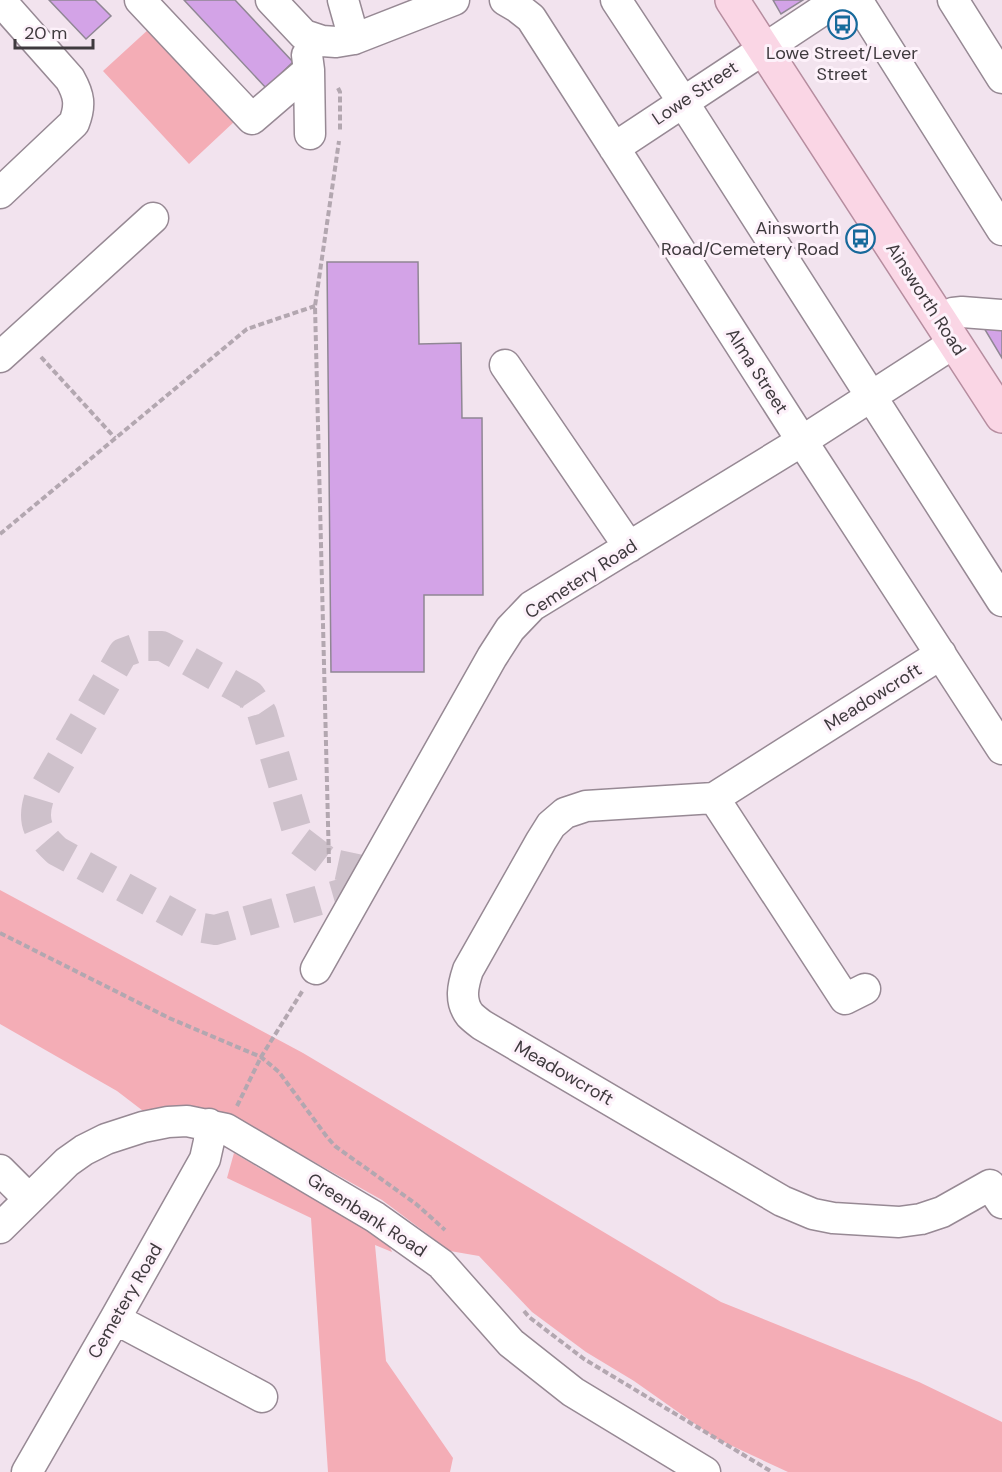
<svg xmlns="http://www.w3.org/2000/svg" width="1002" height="1472" font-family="'DM Sans',sans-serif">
<rect width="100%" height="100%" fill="#f2e3ee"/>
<path fill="#f4adb6" d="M150,28L235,121L189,164L103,71Z
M0,890L303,1053L721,1302L919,1382L1002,1422V1472H788L715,1438L634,1381L586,1352L532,1312L479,1256L450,1251L382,1200L291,1149L222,1112L179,1109L151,1117L117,1091L0,1024Z
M234,1153L266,1172L334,1200L382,1229L392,1252L375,1245L386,1361L453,1458L450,1472H328L311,1218L227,1178Z"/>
<path fill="#d3a3e7" stroke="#908794" stroke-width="1.5" d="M49,0H95L111,16L86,39Z
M184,0H235L293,62L266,88Z
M773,0H803L781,14Z
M327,262H418L419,344L461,343L462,418H482L483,595H424V672H331Z
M1002,323V358L984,328Z"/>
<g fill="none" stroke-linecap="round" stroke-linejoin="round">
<path stroke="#cec1cb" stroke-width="30" stroke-dasharray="30 15" stroke-linecap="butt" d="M362,888L215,930L197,927L57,851C39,834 31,823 39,798L123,653L142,646H162L250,695L262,713L300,841L329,863L371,872"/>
<defs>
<path id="minor" d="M0,0L70,79C79,95 81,105 74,123L0,193
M140,0L252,119L309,70
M271,0L304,35L322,41L336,42L354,39L454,0
M343,0L354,39
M505,0L517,7L531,18L802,441L1002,749
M616,0L683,102L1002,601
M857,0L1002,230
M953,0L1002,78
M307,55L309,70L310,134
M614,148L838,0
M938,319L953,313L962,312L1002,315
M0,357L153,218
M505,365L629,547
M941,654L714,798L586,806L565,813L551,825L541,841L468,970C463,985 459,1001 470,1015C473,1018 478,1022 482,1025L782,1201L813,1214L833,1218L899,1222L921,1219L942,1212L990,1185L1002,1203
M714,798L845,999L865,989
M316,969L492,657L510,629L532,606L802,441L954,343
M0,1170L29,1199
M0,1228L67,1162L84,1150L106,1139L143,1127L168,1122L187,1121L226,1129L375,1217L441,1264L511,1343L573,1392L705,1472
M115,1319L262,1397
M27,1472L115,1319L205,1159L209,1141V1124"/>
<path id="major" d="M732,0L1002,416"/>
</defs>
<use href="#minor" stroke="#978994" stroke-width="33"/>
<use href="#major" stroke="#b68d9f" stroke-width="36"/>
<path stroke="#b3a7b0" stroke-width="4" stroke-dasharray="6 3" stroke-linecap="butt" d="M338,88L340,92V131
M41,357L115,438
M0,534L247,329L315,306
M329,863L315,306L339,141
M0,933L169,1018L261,1057L279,1072L327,1137L335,1146L416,1204L445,1230
M237,1106L261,1057L303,990
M524,1311L529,1317L584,1359L772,1472"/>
<use href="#minor" stroke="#fff" stroke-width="30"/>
<use href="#major" stroke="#fad6e5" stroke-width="33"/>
</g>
<defs>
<symbol id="bus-ring" viewBox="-11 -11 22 22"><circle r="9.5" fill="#fdf1fa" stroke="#17699b" stroke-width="1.5"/><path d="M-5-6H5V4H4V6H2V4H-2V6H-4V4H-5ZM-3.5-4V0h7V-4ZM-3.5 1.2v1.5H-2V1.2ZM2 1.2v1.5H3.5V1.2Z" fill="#17699b"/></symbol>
</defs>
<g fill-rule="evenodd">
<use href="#bus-ring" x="826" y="8" width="33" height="33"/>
<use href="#bus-ring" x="844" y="222" width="33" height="33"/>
</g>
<g text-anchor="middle" stroke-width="6" stroke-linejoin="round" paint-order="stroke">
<g font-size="18" fill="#3f3a3e" stroke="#fdf1fa">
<text x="842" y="59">Lowe Street/Lever<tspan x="842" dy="21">Street</tspan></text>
<text x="839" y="234" text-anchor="end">Ainsworth<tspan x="839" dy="21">Road/Cemetery Road</tspan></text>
</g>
<g font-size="18" fill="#3f3a3e" stroke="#fdf1fa">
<text transform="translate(695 93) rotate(-34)" y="6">Lowe Street</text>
<text transform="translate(926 299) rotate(57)" y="6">Ainsworth Road</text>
<text transform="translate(757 371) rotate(57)" y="6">Alma Street</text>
<text transform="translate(581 579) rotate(-33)" y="6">Cemetery Road</text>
<text transform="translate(873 697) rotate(-32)" y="6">Meadowcroft</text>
<text transform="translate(564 1073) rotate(30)" y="6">Meadowcroft</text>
<text transform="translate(367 1215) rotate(33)" y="6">Greenbank Road</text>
<text transform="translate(125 1301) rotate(-60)" y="6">Cemetery Road</text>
</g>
</g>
<path d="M15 39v9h78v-9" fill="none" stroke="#3f3a3e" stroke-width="3"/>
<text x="24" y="39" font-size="18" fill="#3f3a3e" stroke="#fdf1fa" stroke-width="4.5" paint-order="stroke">20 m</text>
</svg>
